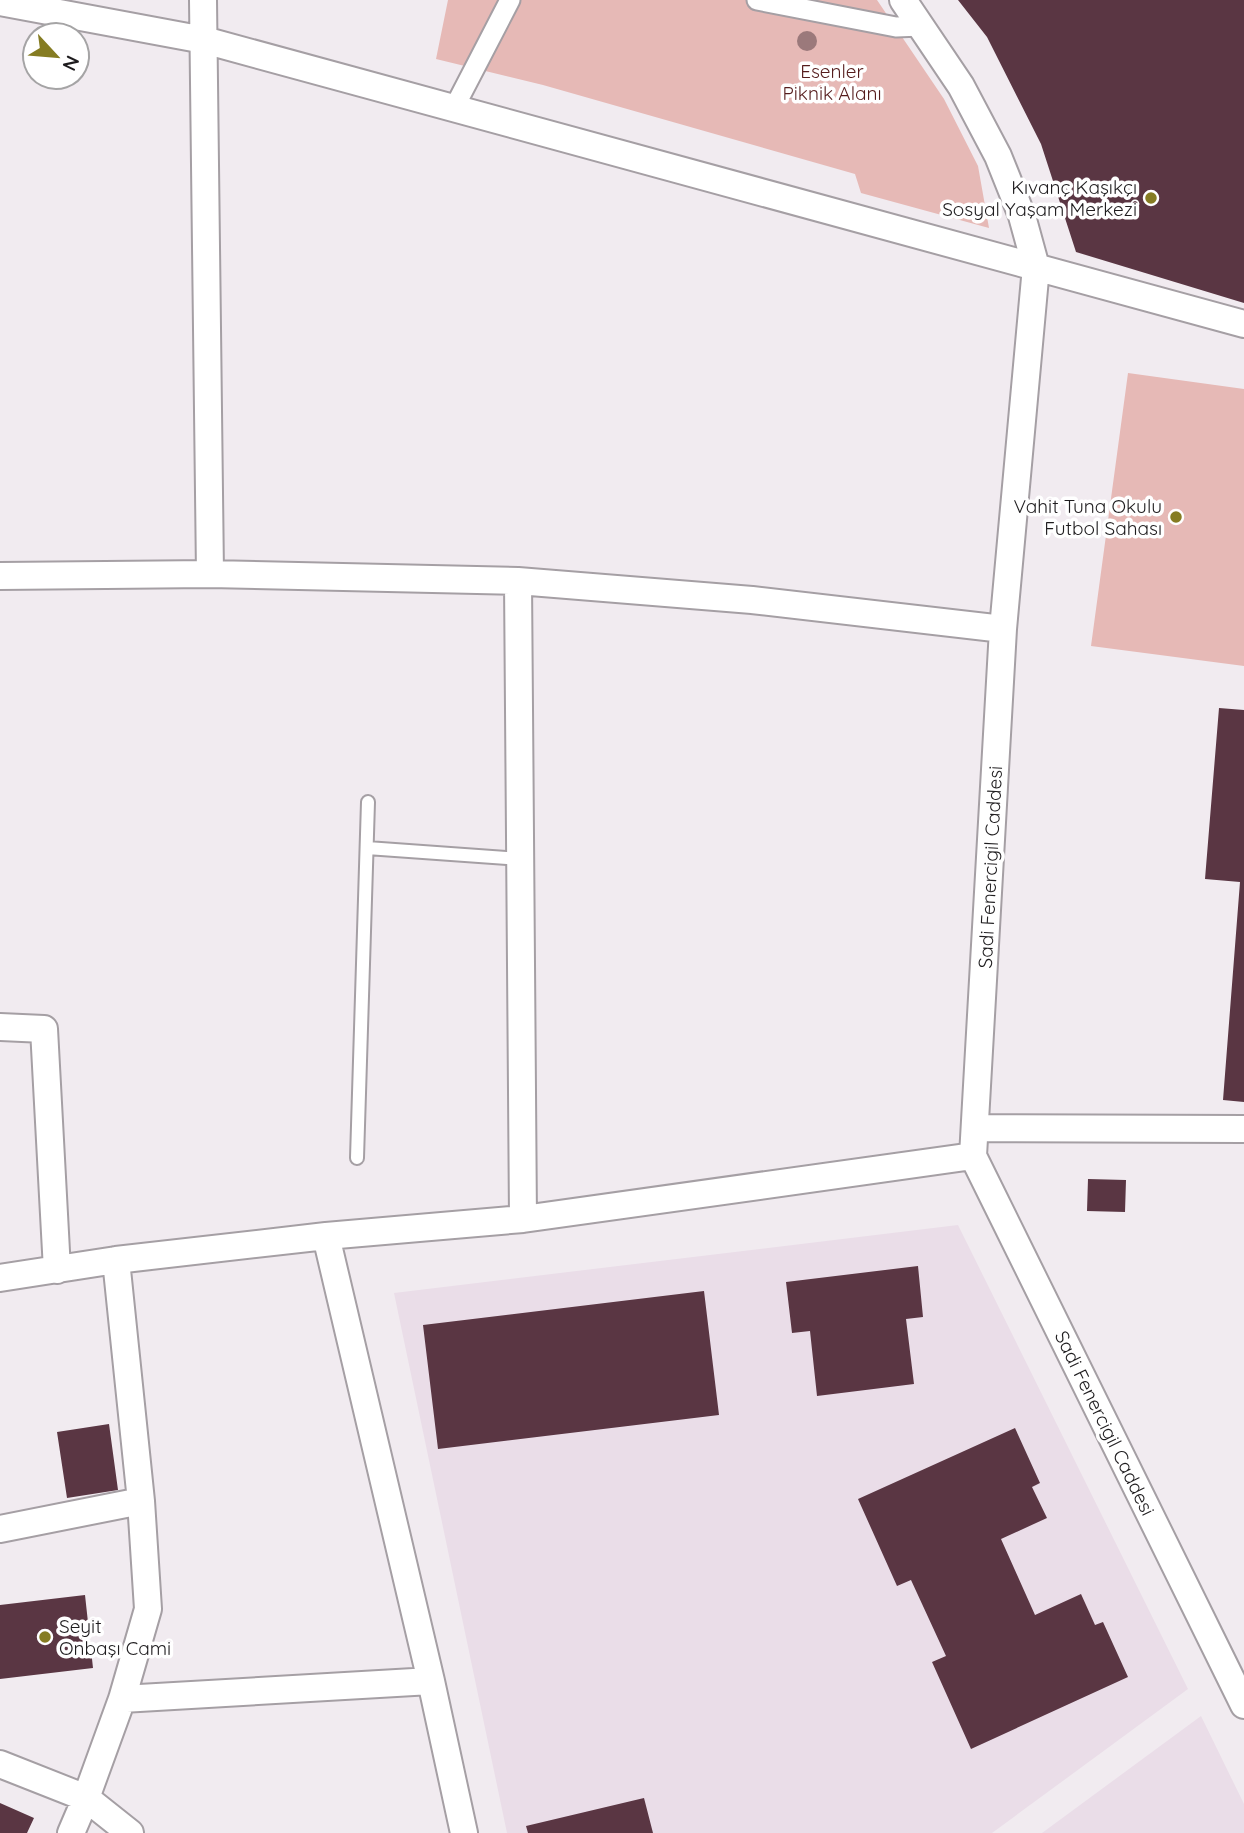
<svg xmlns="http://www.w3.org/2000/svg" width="1244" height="1833" font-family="Quicksand,sans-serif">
<rect width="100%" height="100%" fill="#f1ebf0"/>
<path fill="#eadde8" d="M958,1225L1188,1689L992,1833H507L394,1293Z
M1201,1716L1244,1804V1833H1042Z"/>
<path fill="#e6b9b6" d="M448,0H877L944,99L978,166L989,228L861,193L855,174L543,85L436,59Z
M1128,373L1244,389V666L1091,646Z"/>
<path fill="#5a3643" d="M958,0H1244V303L1076,252L1041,144L987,37Z
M1219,708L1244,710V1102L1223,1100L1240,882L1205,879Z
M1088,1179L1126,1180L1125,1212L1087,1211Z
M918,1266L923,1317L906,1319L914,1384L817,1396L810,1331L792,1333L786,1282Z
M704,1291L719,1415L438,1449L423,1325Z
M109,1424L118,1490L67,1498L57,1432Z
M1015,1428L1040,1483L1032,1487L1047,1518L1001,1539L1035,1615L1081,1594L1095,1625L1103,1622L1128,1677L971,1749L932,1662L946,1656L911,1580L897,1586L858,1499Z
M85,1595L93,1668L0,1679V1605Z
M644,1798L653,1833H528L526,1826Z
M0,1803L34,1818L27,1833H0Z"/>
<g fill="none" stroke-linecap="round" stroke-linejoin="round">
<defs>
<path id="service" d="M367,848L520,859
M357,1158L368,802"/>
<path id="pedestrian" d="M757,0L896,27L921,26
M454,108L510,0"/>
<path id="minor" d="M203,0L210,574
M903,0L961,86L998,156L1022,216L1036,267L1003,629L973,1156L1244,1705
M0,2L204,40L1244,324
M0,576L210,574L518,581L752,600L1003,629
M518,581L523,1219
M0,1027L44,1029L57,1270
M975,1128L1244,1129
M326,1236L431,1681L464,1833
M0,1278L116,1260L326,1236L523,1219L973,1156
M0,1529L141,1501
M122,1699L431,1681
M0,1764L86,1798L130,1833
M71,1833L86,1798L122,1699L148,1609L141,1501L116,1260"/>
</defs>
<use href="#service" stroke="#a59fa4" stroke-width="16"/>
<use href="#pedestrian" stroke="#a59fa4" stroke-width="23"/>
<use href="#minor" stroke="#a59fa4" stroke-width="30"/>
<use href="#service" stroke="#fff" stroke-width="12"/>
<use href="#pedestrian" stroke="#fff" stroke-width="19"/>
<use href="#minor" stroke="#fff" stroke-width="26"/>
</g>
<circle fill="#9b797b" cx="807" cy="41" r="10"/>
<g fill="#857c22" stroke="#fff" stroke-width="2.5">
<circle cx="1151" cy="198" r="7"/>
<circle cx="1176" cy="517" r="7"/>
<circle cx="45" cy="1637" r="7"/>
</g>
<g text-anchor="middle" stroke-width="7" stroke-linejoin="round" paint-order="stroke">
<g font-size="19" fill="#551c1c" stroke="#fff">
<text x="832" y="78">Esenler<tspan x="832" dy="22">Piknik Alanı</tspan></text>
</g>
<g font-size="19" fill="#1e1c1e" stroke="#fff" text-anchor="end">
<text x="1137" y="194">Kıvanç Kaşıkçı<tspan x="1137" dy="22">Sosyal Yaşam Merkezi</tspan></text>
<text x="1162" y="513">Vahit Tuna Okulu<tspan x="1162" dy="22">Futbol Sahası</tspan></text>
<text x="59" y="1633" text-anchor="start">Seyit<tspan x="59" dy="22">Onbaşı Cami</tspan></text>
</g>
<g font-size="19" fill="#1e1c1e" stroke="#fff">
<text transform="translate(990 867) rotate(-87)" y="7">Sadi Fenercigil Caddesi</text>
<text transform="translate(1105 1423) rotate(64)" y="7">Sadi Fenercigil Caddesi</text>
</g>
</g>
<g transform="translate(56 56) rotate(116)"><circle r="33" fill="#ffffff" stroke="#a5a4a5" stroke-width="2"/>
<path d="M0-5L12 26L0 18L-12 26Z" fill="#857c22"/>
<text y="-10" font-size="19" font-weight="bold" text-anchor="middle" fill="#1e1c1e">N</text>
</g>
</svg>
